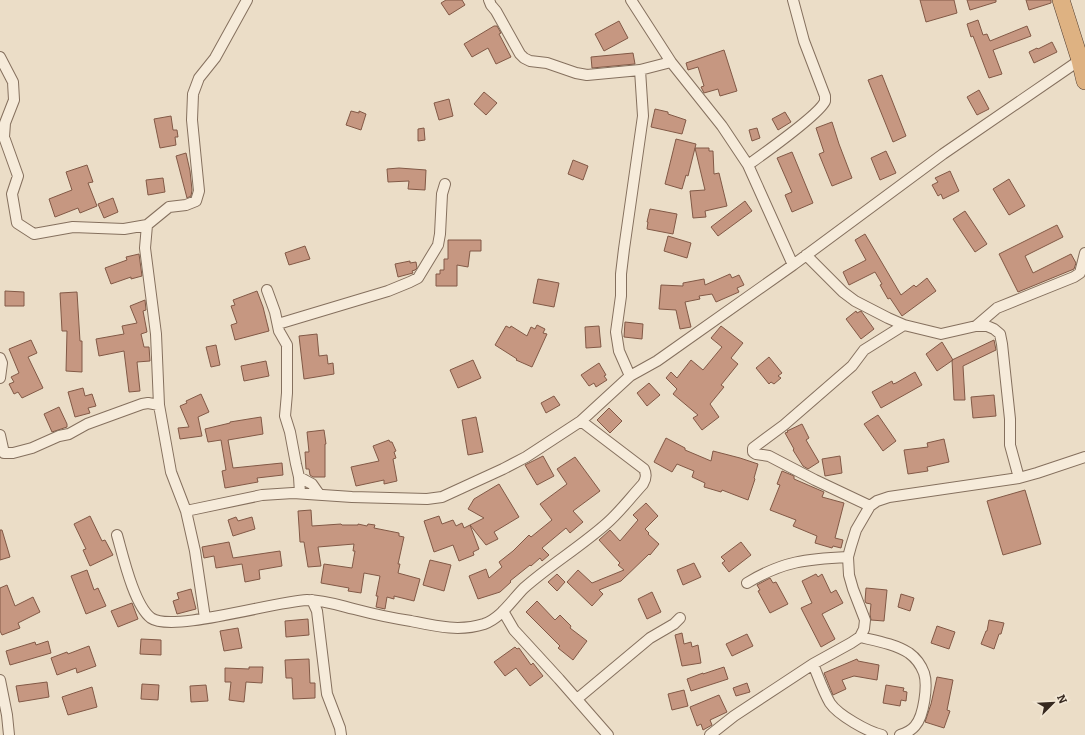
<svg xmlns="http://www.w3.org/2000/svg" width="1085" height="735" font-family="Bitter,serif">
<rect width="100%" height="100%" fill="#ebddc7"/>
<path fill="#c69781" stroke="#825946" d="M446,0H462L465,5L449,15L441,3Z
M920,0H954L957,13L926,22Z
M967,0H996V2L970,10Z
M1026,0H1051V3L1029,10Z
M978,20L983,35L987,34L990,41L1027,26L1031,36L993,50L1002,74L989,78L973,36L971,37L967,24Z
M619,21L628,38L604,51L595,34Z
M494,26H497L501,33L499,34L511,57L496,64L488,48L472,57L464,44Z
M1052,42L1057,52L1034,63L1029,52L1037,48L1038,49Z
M724,50L737,91L720,96L718,89L704,93L701,87L704,86L698,67L688,70L686,63Z
M633,53L635,64L592,68L591,57Z
M882,75L906,136L893,142L868,80Z
M979,90L989,109L977,115L967,97Z
M484,92L497,103L486,115L474,104Z
M449,99L453,116L439,120L434,103Z
M655,109L668,112V114L686,120L682,134L651,127Z
M351,111L359,113V111L366,114L361,130L346,125Z
M785,112L791,122L778,130L772,119Z
M171,116L173,130H177L178,137H175L176,145L160,148L154,119Z
M832,122L839,144L852,178L832,186L819,154L824,152L816,128Z
M424,128L425,140L418,141V129Z
M757,128L760,138L752,141L749,130Z
M676,139L696,144L688,176L686,175L682,189L665,184Z
M695,148H709V151H713L714,174L719,173L727,206L705,211L706,217L693,218L690,191L705,190Z
M886,151L896,173L880,180L871,158Z
M792,152L813,203L792,212L785,195L792,192L777,158Z
M186,153L190,171L192,190L191,196L187,198L176,156Z
M573,160L588,166L583,180L568,174Z
M87,165L93,182L88,183L97,206L80,213L78,208L55,217L49,199L72,190L66,172Z
M399,168L426,170L425,190L408,189L409,181L388,182L387,169Z
M950,171L959,191L943,199L941,194L938,196L932,185L938,182L935,178Z
M163,178L165,192L148,195L146,180Z
M1009,179L1025,206L1009,215L993,189Z
M113,198L118,212L104,218L98,204Z
M745,201L752,211L718,236L711,227Z
M650,209L677,214L673,234L647,229L648,222H647Z
M965,211L987,244L975,252L953,219Z
M1057,225L1063,237L1025,256L1033,273L1071,254L1076,263L1074,269L1018,292L999,254Z
M865,234L901,295L914,285L916,287L927,278L936,291L902,316L890,298L888,299L880,285L882,284L875,272L849,285L843,272L866,260L855,240Z
M668,236L691,243L687,258L664,251Z
M448,240H481V251H470L468,267L457,265V286H436V274H440V270H444V259H448Z
M305,246L310,259L289,265L285,253Z
M139,254L142,276L131,279V277L111,284L105,268L127,260L126,257Z
M410,261V263L416,262L417,268L415,270L412,271L413,273L398,277L395,264Z
M730,274L732,278L739,275L744,285L737,288L739,292L716,302L712,294L699,296L700,299L685,302L691,327L680,329L676,310L659,309L661,285L683,286V283L704,279L705,285Z
M538,279L559,283L554,307L533,303Z
M5,291L24,292V306H5Z
M257,291L263,307L269,331L235,340L231,325L237,323L231,306L235,305L233,300Z
M77,292L80,341H82V372L66,371L67,331H62L60,293Z
M145,300L146,310L143,311L147,332L141,334L144,347H149L150,361L137,362L140,391L129,392L124,351L99,356L96,339L124,334L122,326L137,323L130,306Z
M856,311L857,313L861,311L874,329L861,339L846,319Z
M625,322L643,324L642,339L624,337Z
M537,325L545,329L543,333L547,334L532,367L516,360L517,359L495,345L506,326L510,328L511,326L527,336L531,327L535,329Z
M599,326L601,347L586,348L585,327Z
M721,326L743,343L731,358L738,364L721,385L724,387L710,404L719,417L702,430L693,418L698,415L673,394L677,389L666,378L671,372L677,378L691,360L703,370L722,347L711,338Z
M317,334L319,356L327,355L328,364L333,363L334,374L304,379L299,336Z
M31,340L37,353L28,357L43,388L22,398L18,392L14,394L9,384L14,382L11,377L19,373L9,349Z
M994,340L996,350L963,366L965,400H954L952,360Z
M942,342L953,360L937,371L926,354Z
M216,345L220,365L211,367L206,347Z
M769,357L782,373L778,376L781,378L774,384L771,382L769,384L756,368Z
M473,360L481,378L458,388L450,370Z
M266,361L269,376L244,381L241,366Z
M599,363L606,375L604,376L607,380L596,387L594,383L589,386L581,375Z
M915,372L922,385L881,408L872,392L892,381L893,384L896,383Z
M649,383L660,395L647,406L637,393Z
M83,388L85,396L92,394L96,406L88,408L90,413L75,417L68,392Z
M201,394L209,412L198,417L202,436L180,439L178,428L189,427L180,406L187,403L186,401Z
M994,395L996,416L973,418L971,397Z
M554,396L560,405L546,413L541,403Z
M59,407L67,424V427L52,432L44,414Z
M609,408L622,421L610,433L597,420Z
M878,415L896,441L883,451L864,424Z
M261,417L263,434L228,440L233,468L282,463L283,475L257,478L258,482L225,488L222,471L226,470L221,440L208,442L205,429L230,423V422Z
M476,417L483,452L468,455L462,420Z
M802,424L809,438L806,440L819,462L808,469L803,466L793,450L794,449L785,433L788,432L787,431Z
M324,430L326,444H325V477H313L310,475L309,469H306L305,452H309L307,432Z
M666,438L685,448V450L711,461L713,451L740,458L758,464L754,478L755,479L748,500L722,490L721,492L704,487L705,483L692,477L694,471L677,464L672,472L654,462Z
M944,439L949,462L927,467L928,471L908,474L904,450L928,447L927,443Z
M389,440L390,442H392L396,451L394,452L396,458L393,459L397,481L384,484V480L356,486L351,467L379,461L373,446Z
M543,456L554,476L537,485L525,465Z
M840,456L842,473L825,476L822,459Z
M575,457L600,491L573,511L583,522L570,533L566,528L542,548L549,555L542,561L540,558L531,566L530,565L510,581L511,582L500,592L478,599L469,576L486,569L489,578L502,567L499,562L513,551L529,535L531,537L552,520L540,504L567,484L557,469Z
M782,471L794,476V479L824,492L822,497L844,503L835,538L843,540L841,548L833,546L832,548L815,543L817,536L793,526L796,520L770,510L780,485L777,484Z
M499,484L519,517L494,532L498,539L486,545L470,525L484,518L468,509L474,499Z
M1025,490L1041,544L1003,555L987,501Z
M646,503L658,516L645,529L649,533L648,534L659,544L650,555L649,554L621,581L599,590L603,594L592,606L567,582L578,570L592,583L624,570L618,565L620,563L599,540L610,530L620,541L638,520L633,515Z
M311,510L312,526L341,524L342,525H358V524L367,526L368,524L375,525L374,528L399,533V536L404,537L398,564H400L398,573L420,579L414,601L394,596V599L387,597L385,609L376,607L378,596H376L380,576L364,573L361,593L348,591L349,588L321,583L324,564L352,568L355,551H353L354,544L318,547L321,566L308,567L304,542H300L298,511Z
M90,516L102,541L105,540L113,555L90,566L83,550L86,549L74,524Z
M439,516L442,524L453,520L456,526L462,523L464,528L470,525L479,549L473,552L474,555L459,561L453,545L434,552L424,521Z
M236,517L238,521L252,517L255,529L233,536L228,520Z
M0,530H2L10,557L0,560Z
M229,542L233,558L280,551L282,566L259,570L260,579L245,582L242,564L216,568L214,556L204,558L202,547Z
M741,542L751,555L729,572L722,563L725,561L721,557Z
M430,560L451,565L444,591L423,585Z
M694,563L701,577L683,585L677,570Z
M87,570L94,590L98,588L106,606L86,614L71,576Z
M557,574L565,582L557,591L548,582Z
M816,574L818,577L822,574L831,593L836,590L843,603L822,614L835,639L821,647L801,608L812,603L802,581Z
M770,578L773,583L776,582L788,604L770,613L758,591L760,590L757,585Z
M7,585L15,606L33,597L40,612L18,623L20,628L2,635L0,631V588Z
M866,588L887,590L884,621L871,620L870,614L871,604L866,603L865,601Z
M191,589L196,609L177,614L173,601L179,599L177,593Z
M652,592L661,612L647,619L638,599Z
M901,594L914,598L910,611L898,607Z
M537,601L555,620L560,615L571,626L570,628L587,641L573,660L558,648L560,646L526,612Z
M132,603L138,619L118,627L111,611Z
M308,619L309,635L286,637L285,621Z
M989,620L1004,623L1001,634H999L994,649L981,644L986,631H987Z
M937,626L955,632L949,649L931,643Z
M238,628L242,648L224,651L220,631Z
M682,633L684,644L691,642L692,647L698,645L701,663L682,666L675,635Z
M747,634L753,646L732,656L726,644Z
M141,639L161,640V655L140,654Z
M48,641L51,653L10,665L6,651L35,642L36,645Z
M89,646L96,666L77,673L76,668L57,675L51,658L67,652L68,654Z
M515,647L517,649L519,648L531,665L533,663L543,676L530,686L516,668L505,676L494,662Z
M309,659L310,683H315V698L293,699L292,678H286L285,660Z
M857,659L858,661L879,665L877,680L854,676L842,680L846,689L833,695L824,673Z
M249,667H263L262,683L246,682L244,702L229,700L231,682H225V668L249,669Z
M724,667L728,679L691,691L687,679L703,673V674Z
M937,677L953,680L947,710L950,711L944,728L925,722L931,704Z
M47,682L49,697L19,702L16,686Z
M747,683L750,692L736,696L733,688Z
M142,684L159,685L158,700L141,699Z
M206,685L208,701L191,702L190,686Z
M886,685L904,688L903,691L907,692L906,701L901,700L900,706L883,703Z
M92,687L97,707L68,715L62,697Z
M684,690L688,706L672,710L668,694Z
M719,695L727,712L710,720L712,725L703,730L701,724L697,726L690,707Z"/>
<g fill="none" stroke-linecap="round" stroke-linejoin="round">
<defs>
<path id="minor" d="M489,0L491,5L496,11L520,54L524,58L530,61L547,63L576,73L587,75L640,70L671,62
M631,0L671,62L722,126L748,165L793,265
M0,57L13,82L14,100L5,123L4,137L18,176L12,194L17,223L34,234L73,227L124,229L147,225
M748,165C762,155 821,113 825,101V96L804,41L793,0
M806,255L843,292L855,301L888,318L904,325L941,334L976,326H987L994,329L1000,334L1002,344L1010,419V445L1019,478
M267,290L275,312L279,331L287,345V393L285,416L290,432L296,464L299,477L300,493
M278,324L388,291L410,282L418,278L438,245L440,234L442,194L445,184
M976,326L997,308L1074,277L1080,273L1085,253
M0,358L2,363L0,378
M630,376L619,351L616,332L621,296V274L624,249L643,116L640,70
M0,435L4,453H13L32,448L59,436L69,434L87,424L142,404L148,403L159,405
M299,477L312,484L319,494
M870,506L815,480L769,456L756,454L753,452V448L784,425L852,366L864,350L904,325
M186,511L262,495L293,493L352,497L427,499L442,497L503,469L526,457L581,421L630,376L657,361L793,265L943,154L1080,60
M117,535C123,556 134,605 151,618C172,633 276,601 307,600C323,600 338,605 354,609C373,614 391,618 411,621C435,626 459,632 484,624C501,618 512,600 524,588C550,565 580,547 606,524C619,513 631,497 643,484C646,479 647,475 644,469L581,421
M747,583C783,561 807,559 848,557
M312,600L317,611L327,694L340,728L341,735
M503,611L514,630L559,679L608,735
M205,618L195,551L186,511L171,472L159,405L156,334L145,248L147,225L169,207L186,205L196,201L199,191L192,120L193,94L199,78L215,58L247,0
M860,637C877,641 895,644 909,653C916,658 921,665 924,673C928,685 924,716 915,726C911,731 906,733 900,735
M813,664C818,676 823,691 830,703C838,715 868,732 882,735
M0,680L7,715L9,735
M577,699L650,638L674,624L680,618
M710,735L734,716L813,664L851,643L860,637L864,629L865,620L853,589L849,575L848,557L851,546L856,530L870,506L877,501L889,497L1019,478L1037,473L1085,457"/>
<path id="trunk" d="M1061,0L1080,60L1085,81"/>
</defs>
<use href="#minor" stroke="#85705e" stroke-width="12"/>
<use href="#trunk" stroke="#533f32" stroke-width="18"/>
<use href="#minor" stroke="#f6ebda" stroke-width="10"/>
<use href="#trunk" stroke="#deb282" stroke-width="17"/>
</g>
<g transform="translate(1053 703) rotate(66)" stroke="#f3e8d6" stroke-width="3" paint-order="stroke">
<path d="M0-3L7 15L0 10L-7 15Z" fill="#372920"/>
<text y="-6" font-size="11" font-weight="bold" text-anchor="middle" fill="#372920">N</text>
</g>
</svg>
